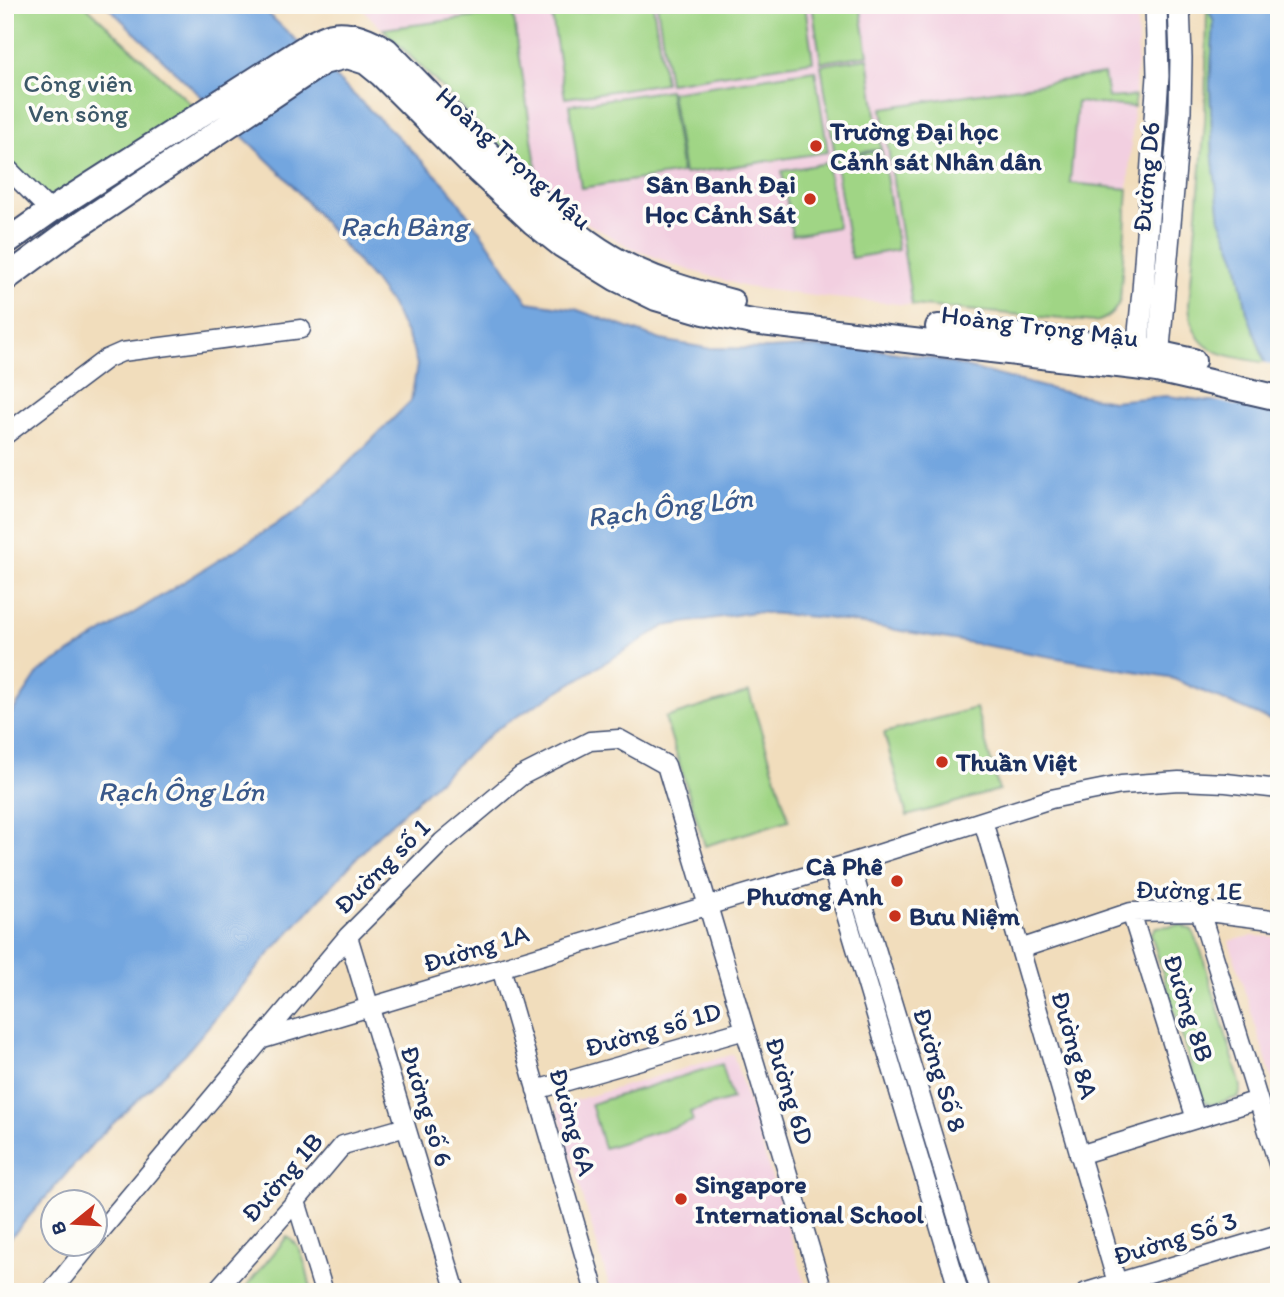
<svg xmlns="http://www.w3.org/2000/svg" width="1284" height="1297" font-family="Itim,sans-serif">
<rect width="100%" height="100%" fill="#fdfcf7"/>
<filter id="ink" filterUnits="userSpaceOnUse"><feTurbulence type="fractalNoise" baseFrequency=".0143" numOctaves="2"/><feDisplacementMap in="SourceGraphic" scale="14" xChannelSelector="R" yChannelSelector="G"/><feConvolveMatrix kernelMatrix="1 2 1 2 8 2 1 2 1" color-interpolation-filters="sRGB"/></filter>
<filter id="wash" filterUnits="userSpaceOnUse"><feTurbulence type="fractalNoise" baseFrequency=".00686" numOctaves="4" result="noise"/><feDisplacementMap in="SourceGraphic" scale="28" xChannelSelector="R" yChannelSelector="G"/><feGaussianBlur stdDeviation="1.57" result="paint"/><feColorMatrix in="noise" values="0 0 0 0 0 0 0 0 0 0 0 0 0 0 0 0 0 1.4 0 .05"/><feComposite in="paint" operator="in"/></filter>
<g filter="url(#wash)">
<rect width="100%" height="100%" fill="#f1ddbc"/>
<path fill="#f2cfe0" d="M358,5H1136L1138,44L1120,301L1115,312L1105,319L1095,322L822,297L746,287L676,266L628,246L583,221L539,185Z
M1251,936L1279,937V1101L1229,941Z
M733,1054L808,1292H611L556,1106Z"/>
<path fill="#a0d585" stroke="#5e8272" stroke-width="2" d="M5,5H85L192,105L67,194L56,197L42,194L5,157Z
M626,5H653L665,83L565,98L552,16Z
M657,5H805L813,61L669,83Z
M812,5H860L868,55L821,62Z
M1207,6L1214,22L1210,84L1213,159L1220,219L1237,260L1247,312L1265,363C1223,354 1192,356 1189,304L1205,122Z
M513,12L539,185L383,29Z
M868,58L881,149L835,156L821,65Z
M815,70L828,152L684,174L671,92Z
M1104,74L1108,98L1135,96L1134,107L1077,102L1070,183L1128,189L1120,301C1114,313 1108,319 1095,322L912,305L882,108Z
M669,90L682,173L581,188L569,105Z
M882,151L898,250L851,258L835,158Z
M827,163L838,227L792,235L782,171Z
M749,692L789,820L705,846L665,718Z
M976,708L999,790L907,816L884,733Z
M1181,925L1192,930L1201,951L1241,1086L1239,1097L1211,1105L1201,1100L1151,934L1156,927Z
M722,1064L732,1099L690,1112L693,1121L604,1148L591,1104Z
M287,1237C304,1244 307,1275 312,1292H242Z"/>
<path fill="#73a6df" stroke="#476a9e" stroke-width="2" d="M106,5H259L394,133L447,186L492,248L528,302L575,309L661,340L706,348L769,349L803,347L878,350L931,358L1059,391L1112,401L1167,396L1208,401H1239L1271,388L1262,353L1247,312L1237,260L1220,219L1213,159L1210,84L1214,22L1207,6L1279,5V724L1169,677L826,618L754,612L665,626L495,730L378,835L263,961L186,1053L95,1141L5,1244V723L39,672L304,507L411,401L417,365L412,346L392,306L374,281L286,178Z"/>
<path fill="#f1ddbc" d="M1261,362L1279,366V415L1207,399L1208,398H1239L1267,387Z"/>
</g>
<g filter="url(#ink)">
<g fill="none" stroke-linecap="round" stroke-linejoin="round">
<defs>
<path id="minor" d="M5,166L50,211
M5,435L106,359L122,352L301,329
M983,821L1117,1283
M850,863L980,1292
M832,868L959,1292
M1200,911L1279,1167
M1131,912L1196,1119
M348,936L456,1292
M1020,949L1131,912L1200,911L1279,921
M501,968L595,1292
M260,1040L850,863L1051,799L1121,785L1179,781L1226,783L1279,789
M536,1090L745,1030
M1079,1155L1258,1100
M296,1201L324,1292
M94,1239L348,936L442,842L521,776L590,741L619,739L666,765L823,1292
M51,1292L90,1244
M215,1292L296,1201L343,1145L406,1127
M1086,1292L1279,1234"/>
<path id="tertiary" d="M1136,363L1143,291L1158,76L1156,5
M1157,370L1180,111L1181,58L1179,5"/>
<path id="secondary" d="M5,243L50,211L311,44C318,41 325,37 332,35C352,32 369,40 386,50C430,95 473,140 519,183C548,210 577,237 611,257C648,279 690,291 732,302
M5,279L66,234L323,62L347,56L366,62L382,75L470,163L533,222L562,245L617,279L656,298L704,312L752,322L1135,367L1157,370L1279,398
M938,327L1138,349L1193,361"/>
</defs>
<use href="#minor" stroke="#3b496c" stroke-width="21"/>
<use href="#tertiary" stroke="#3b496c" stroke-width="24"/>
<use href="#secondary" stroke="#3b496c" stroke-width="28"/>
<use href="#minor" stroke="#fff" stroke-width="18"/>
<use href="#tertiary" stroke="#fff" stroke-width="21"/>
<use href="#secondary" stroke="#fff" stroke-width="24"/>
</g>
</g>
<g fill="#c8321e" stroke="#fdfcf7" stroke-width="2.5">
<circle cx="816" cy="146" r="7"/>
<circle cx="810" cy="199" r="7"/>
<circle cx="942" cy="762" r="7"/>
<circle cx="897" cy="881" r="7"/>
<circle cx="895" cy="916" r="7"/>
<circle cx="681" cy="1199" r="7"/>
</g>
<g text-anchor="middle" stroke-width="7" stroke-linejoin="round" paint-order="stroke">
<g font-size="26" fill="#3c5868" stroke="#fdfcf7">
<text x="78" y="92">Công viên<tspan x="78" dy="30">Ven sông</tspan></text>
</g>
<g font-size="26" font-weight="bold" fill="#1b2f5e" stroke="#fdfcf7" text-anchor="start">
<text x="830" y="140">Trường Đại học<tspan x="830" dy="30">Cảnh sát Nhân dân</tspan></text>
<text x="796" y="193" text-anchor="end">Sân Banh Đại<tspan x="796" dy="30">Học Cảnh Sát</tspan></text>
<text x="956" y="771">Thuần Việt</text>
<text x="883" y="875" text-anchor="end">Cà Phê<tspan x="883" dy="30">Phương Anh</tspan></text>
<text x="909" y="925">Bưu Niệm</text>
<text x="695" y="1193">Singapore<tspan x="695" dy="30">International School</tspan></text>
</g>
<g font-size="26" fill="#1b2f5e" stroke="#fdfcf7">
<text transform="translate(514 158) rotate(42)" y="9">Hoàng Trọng Mậu</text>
<text transform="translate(1146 177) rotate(-85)" y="9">Đường D6</text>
<text transform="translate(1040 326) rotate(7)" y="9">Hoàng Trọng Mậu</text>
<text transform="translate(382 866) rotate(-45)" y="9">Đường số 1</text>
<text transform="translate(1189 890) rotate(1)" y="9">Đường 1E</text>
<text transform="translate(476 948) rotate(-17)" y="9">Đường 1A</text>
<text transform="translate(1189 1008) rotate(72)" y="9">Đường 8B</text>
<text transform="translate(653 1029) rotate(-16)" y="9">Đường số 1D</text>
<text transform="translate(1075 1045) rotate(74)" y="9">Đường 8A</text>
<text transform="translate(940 1070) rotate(73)" y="9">Đường Số 8</text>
<text transform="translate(790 1091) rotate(73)" y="9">Đường 6D</text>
<text transform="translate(427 1106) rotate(73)" y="9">Đường số 6</text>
<text transform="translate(573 1122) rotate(74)" y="9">Đường 6A</text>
<text transform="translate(282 1177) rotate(-49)" y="9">Đường 1B</text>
<text transform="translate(1175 1238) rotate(-17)" y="9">Đường Số 3</text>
</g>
<g font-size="28" font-style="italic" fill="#3a598b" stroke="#fdfcf7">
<text x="404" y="236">Rạch Bàng</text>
<text transform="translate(670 507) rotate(-7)" y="10">Rạch Ông Lớn</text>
<text x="181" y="801">Rạch Ông Lớn</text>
</g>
</g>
<rect width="1284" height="1297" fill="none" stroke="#fdfcf7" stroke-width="28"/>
<g transform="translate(74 1223) rotate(252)"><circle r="33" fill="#fdfcf7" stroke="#a3aaba" stroke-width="2"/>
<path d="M0-5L12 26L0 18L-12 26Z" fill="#c8321e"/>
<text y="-10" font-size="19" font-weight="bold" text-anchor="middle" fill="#1b2f5e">B</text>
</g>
</svg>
